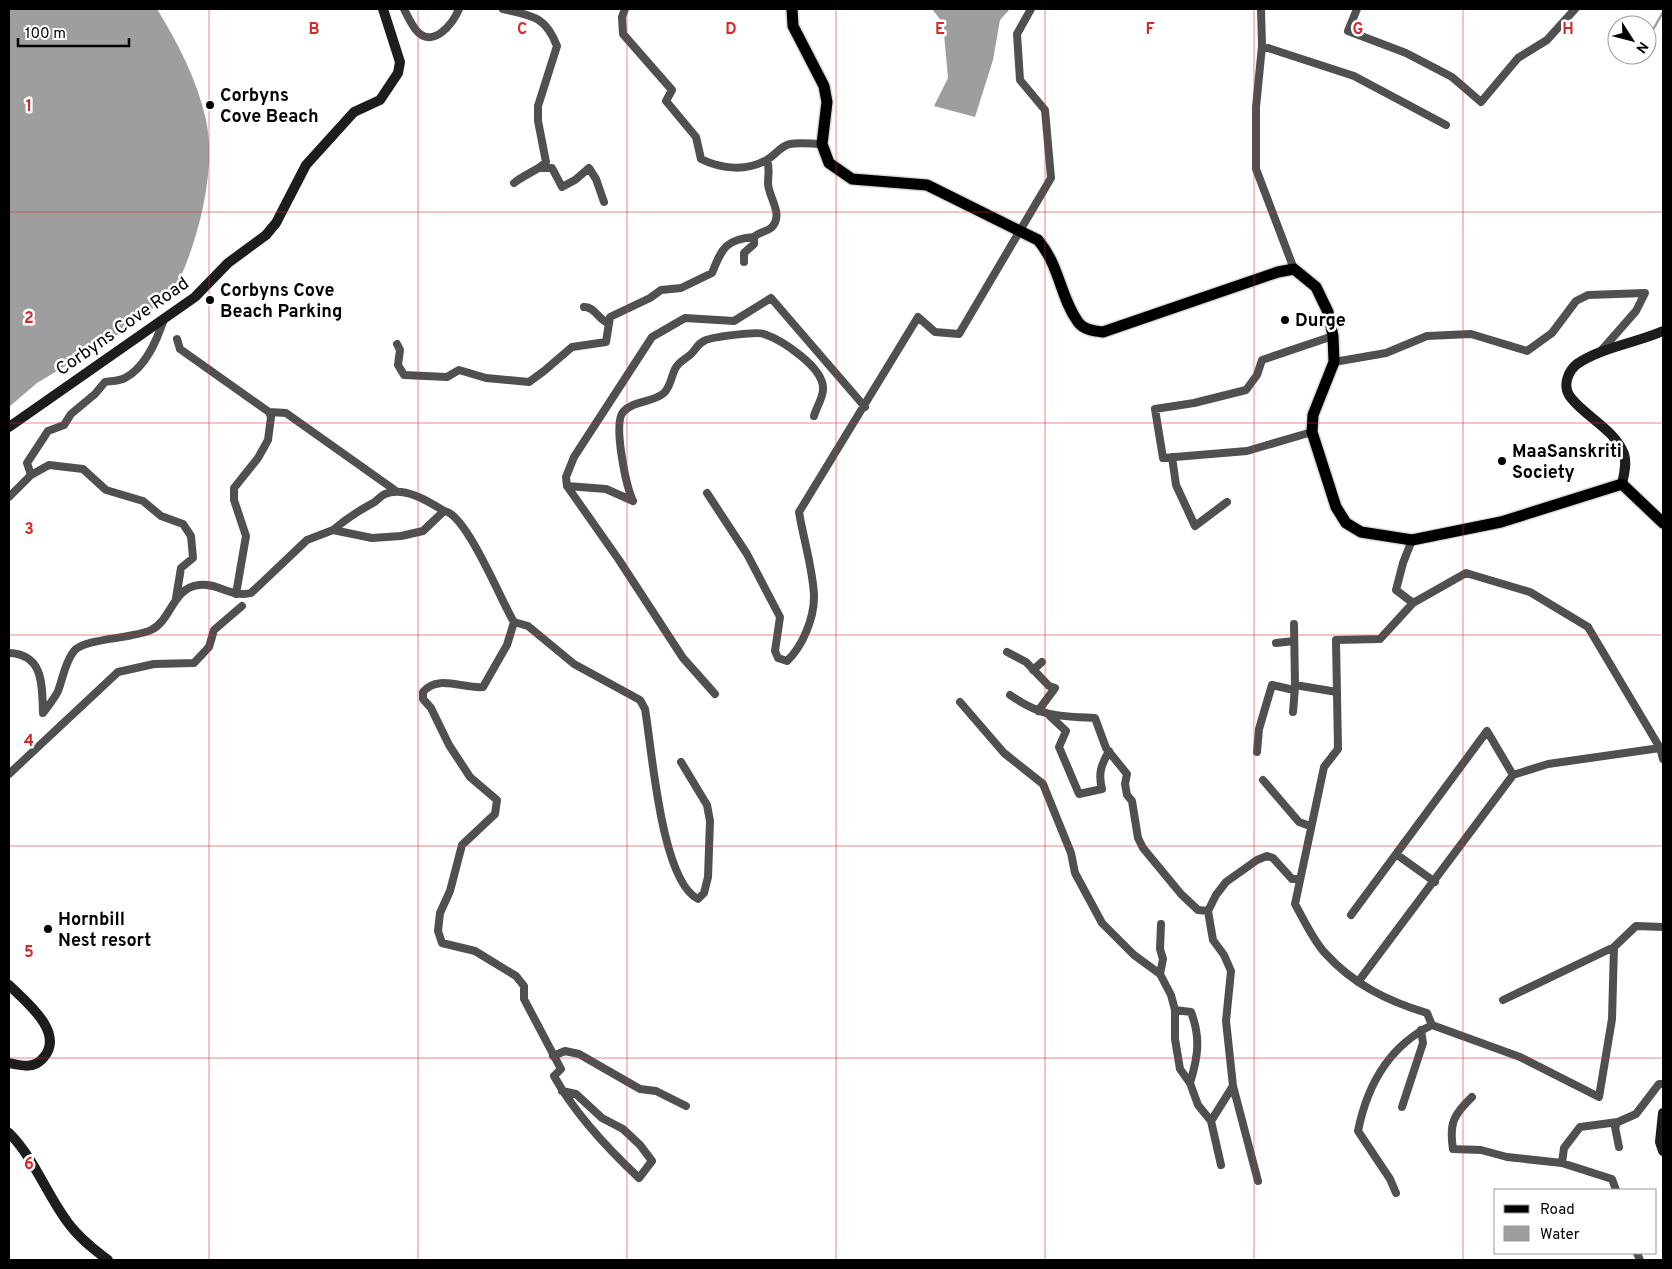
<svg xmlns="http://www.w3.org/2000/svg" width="1672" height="1269" font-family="Overpass,sans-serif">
<rect width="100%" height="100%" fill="#fff"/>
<path fill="#9e9e9e" d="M9,9H157C178,43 197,80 206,120C217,170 198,242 176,287L170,295L125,330L37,383L9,407Z
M932,9H1010L1000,20L993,60L975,117L934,106L948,78L943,23Z"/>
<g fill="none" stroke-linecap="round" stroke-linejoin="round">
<path stroke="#9e9e9e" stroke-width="2.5" d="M1654,28L1663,12"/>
<defs>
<path id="primary" d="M792,9L793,26L824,86L827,102L822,144L829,163L852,179L927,185L1038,240C1060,266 1060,297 1078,322C1084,330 1094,331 1103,332L1278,272L1294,269L1316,287L1328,312L1333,336L1334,362L1313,415L1312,432L1336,507L1346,523L1361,532L1412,540L1501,522L1622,484L1663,523"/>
</defs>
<use href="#primary" stroke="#dbdbdb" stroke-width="14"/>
<path stroke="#505050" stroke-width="8" d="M404,9C407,15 411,24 416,30C432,50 453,24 459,9
M503,9C531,16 545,15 557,46L538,106V121L546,162C539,170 525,174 514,183
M625,9L622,17L623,34L672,90L666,101L696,137L701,159C721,169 748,172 768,159C775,155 782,145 790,144C800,142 812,144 822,144
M1261,9L1262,46L1256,107V169L1294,269
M1357,9L1348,31L1406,53L1452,77L1481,102L1518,58L1547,40L1575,9
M1262,46L1354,76L1446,125
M541,168H552L562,187L575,180L589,168L596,179L604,202
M744,262V253L754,244V237C759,232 766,232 771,228C785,215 768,197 768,183C768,175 770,169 767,160
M584,307C594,306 598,319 608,323
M177,339L180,349L269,412L271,417L268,440L258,458L234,488V500L246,536L236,594
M397,344L400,350L398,365L404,375L447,377L459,370L486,378L529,382L544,371L572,347L606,342L610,317L650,298L661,290L681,288L712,273C722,248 726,239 754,237
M1334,362L1386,353L1427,336L1471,334L1527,351L1552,333L1576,301L1588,295L1645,293L1636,311L1600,352
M269,412L286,413L396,491
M1312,432L1247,451L1163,458L1155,409L1194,403L1246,390L1257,375L1262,360L1333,336
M1172,457L1176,485L1195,526L1227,502
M31,475L49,465L83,469L106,490L143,501L161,516L183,524L191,536L193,558L181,568L176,598
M567,486L606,489L633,501
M707,493L747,554L780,617L775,651L778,658L787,661C802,647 814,619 814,597C814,574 803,537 799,512L918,317L935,332L959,334L1051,178L1045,110L1020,80L1017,34L1031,9
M9,497L31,475L27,463L48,431L64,425L71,414L95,394L105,382C111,381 120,381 125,378C146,367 157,340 164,319
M633,501C626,486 613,424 623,412C634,400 652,403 664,393C671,386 671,377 675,369C679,361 685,360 691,354C696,350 697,344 704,341C710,337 758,331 764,334C782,340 823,367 823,388C824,396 816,408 814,416
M333,530C346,519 358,511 373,503C377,501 380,496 385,494C404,486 428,501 444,511
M1412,540L1403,563L1396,590L1413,603
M514,622L528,626L574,664L640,700L645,709C652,749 661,881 698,899L704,893L708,877L710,821L707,805L681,762
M1294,624L1295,685L1337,692
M1276,643L1294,641
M1007,652L1026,662L1049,686L1055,688L1038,711
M9,653C44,654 42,686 43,713C48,706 55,698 58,691C63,678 65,662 74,651C85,638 132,639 151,630C172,620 172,588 199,585C216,582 232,598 251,593L307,540L333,530L372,538L401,536L423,531L444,511C466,513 501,601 514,622L507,645L483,687C464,689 437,674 423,692V699L431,708L449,745L470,777L497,800L495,814L462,845L450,891L440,913L438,931L442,943L475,951L516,976L524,986V999L561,1069L554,1076C575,1114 607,1148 639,1178L652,1161L640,1145L623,1129L602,1118L576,1094L562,1091
M1033,670L1042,662
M715,694L683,658L619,560L567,486L566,477L574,457L652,337L685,318L734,321L771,298L865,407
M1010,695C1042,717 1057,716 1095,718L1106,748L1127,774L1125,784L1127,795L1132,801L1138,838L1143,848L1181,894L1198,910L1208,911
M960,702L1004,753L1043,784L1071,853L1075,873L1102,923L1134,955L1160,974L1171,995L1175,1010V1039L1180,1069L1190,1083L1198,1105L1211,1121L1233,1086
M1293,712L1295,687
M1050,716L1066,731L1059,747L1079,794L1102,789C1098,774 1101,765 1109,751
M1257,752L1259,729L1272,685L1294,690
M9,774L118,672L154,664L194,663L209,647L214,630L242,606
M1263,780L1299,822L1310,826
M1396,854L1435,882
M1351,915L1487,731L1513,775
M1160,974L1163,959L1160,949L1161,924
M1358,982L1513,775L1548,764L1660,748
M1503,1000L1614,947L1636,926L1663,927
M1175,1010L1191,1012C1201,1038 1198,1057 1190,1083
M1432,1025L1427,1013C1387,1001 1353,984 1325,953C1313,940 1304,920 1295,904L1324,767L1338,749L1336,640L1380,639L1413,603L1466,573L1530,592L1588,627L1660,748L1663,759
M553,1056L565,1051L579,1054L640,1089L656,1091L686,1106
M1472,1097C1453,1115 1449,1124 1453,1149L1481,1150L1507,1157L1562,1163
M1402,1107L1423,1043L1421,1030
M1211,1121L1221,1165
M1618,1122L1615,1127L1619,1147
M1258,1181L1233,1086L1226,1021L1231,971L1224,955L1213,940L1208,911L1216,895L1226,882L1257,860L1267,856L1273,858L1292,879H1298
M1616,1190L1612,1179L1562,1163L1564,1148L1580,1127L1618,1122L1636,1114L1659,1084H1663
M1396,1193L1390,1179L1358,1131C1367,1086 1389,1046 1432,1025L1520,1057L1599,1097L1612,1019L1614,947
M1637,1253L1640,1260"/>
<path stroke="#1d1d1d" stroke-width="10" d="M9,427L195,297L228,263L266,235L276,223L306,165L354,112L380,100L398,73L400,62L383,9
M1622,484C1624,474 1627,464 1624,454C1615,429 1581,414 1569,395C1563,385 1568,371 1577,364C1602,347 1636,343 1663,331
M9,985C25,1001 65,1032 44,1057C35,1069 22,1066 9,1063
M1663,1113L1660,1142L1663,1151
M9,1133C34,1158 45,1191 66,1220C77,1236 92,1248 108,1260"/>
<use href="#primary" stroke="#000" stroke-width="11"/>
</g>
<path fill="none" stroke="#d62828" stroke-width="1" stroke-opacity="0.55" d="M209,9V1260M418,9V1260M627,9V1260M836,9V1260M1045,9V1260M1254,9V1260M1463,9V1260M9,212H1663M9,423H1663M9,635H1663M9,846H1663M9,1058H1663"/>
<g fill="#000" stroke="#fff" stroke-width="2">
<circle cx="210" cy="105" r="5"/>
<circle cx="210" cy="300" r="5"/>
<circle cx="1285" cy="320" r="5"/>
<circle cx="1502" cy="461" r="5"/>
<circle cx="48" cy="929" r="5"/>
</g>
<g text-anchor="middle" stroke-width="5" stroke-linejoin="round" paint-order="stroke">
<g font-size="18" font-weight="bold" fill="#000" stroke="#fff" text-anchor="start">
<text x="220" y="101">Corbyns<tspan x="220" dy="21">Cove Beach</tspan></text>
<text x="220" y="296">Corbyns Cove<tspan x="220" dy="21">Beach Parking</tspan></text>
<text x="1295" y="326">Durge</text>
<text x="1512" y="457">MaaSanskriti<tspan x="1512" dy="21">Society</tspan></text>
<text x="58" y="925">Hornbill<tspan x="58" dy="21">Nest resort</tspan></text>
</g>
<g font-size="18" fill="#000" stroke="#fff">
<text transform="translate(122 326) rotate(-35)" y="6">Corbyns Cove Road</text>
</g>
</g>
<g font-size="16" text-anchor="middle" font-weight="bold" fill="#d62828" stroke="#fff" stroke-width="5" stroke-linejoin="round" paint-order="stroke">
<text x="314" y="34">B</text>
<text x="522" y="34">C</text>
<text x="731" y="34">D</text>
<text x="940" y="34">E</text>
<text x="1150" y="34">F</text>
<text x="1358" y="34">G</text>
<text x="1568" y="34">H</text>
<text x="29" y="111">1</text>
<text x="29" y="323">2</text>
<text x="29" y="534">3</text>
<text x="29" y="746">4</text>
<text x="29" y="957">5</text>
<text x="29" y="1169">6</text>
</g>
<rect width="1672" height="1269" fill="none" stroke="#000000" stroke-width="20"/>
<rect x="1494" y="1189" width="162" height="65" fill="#ffffff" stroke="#999999"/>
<rect x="1504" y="1205" width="25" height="8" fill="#000000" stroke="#999999"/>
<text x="1540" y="1214" font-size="15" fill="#000000">Road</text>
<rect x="1504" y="1226" width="25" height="15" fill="#9e9e9e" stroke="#999999"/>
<text x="1540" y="1239" font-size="15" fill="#000000">Water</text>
<g transform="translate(1632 40) rotate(126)"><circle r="24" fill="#ffffff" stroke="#999999"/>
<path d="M0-4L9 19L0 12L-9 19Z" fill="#000000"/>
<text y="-8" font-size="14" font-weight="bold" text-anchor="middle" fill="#000000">N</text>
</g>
<path d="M18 38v8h111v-8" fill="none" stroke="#000000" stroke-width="2.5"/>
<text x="25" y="38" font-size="15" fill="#000000" stroke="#ffffff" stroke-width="4" paint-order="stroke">100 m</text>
</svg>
